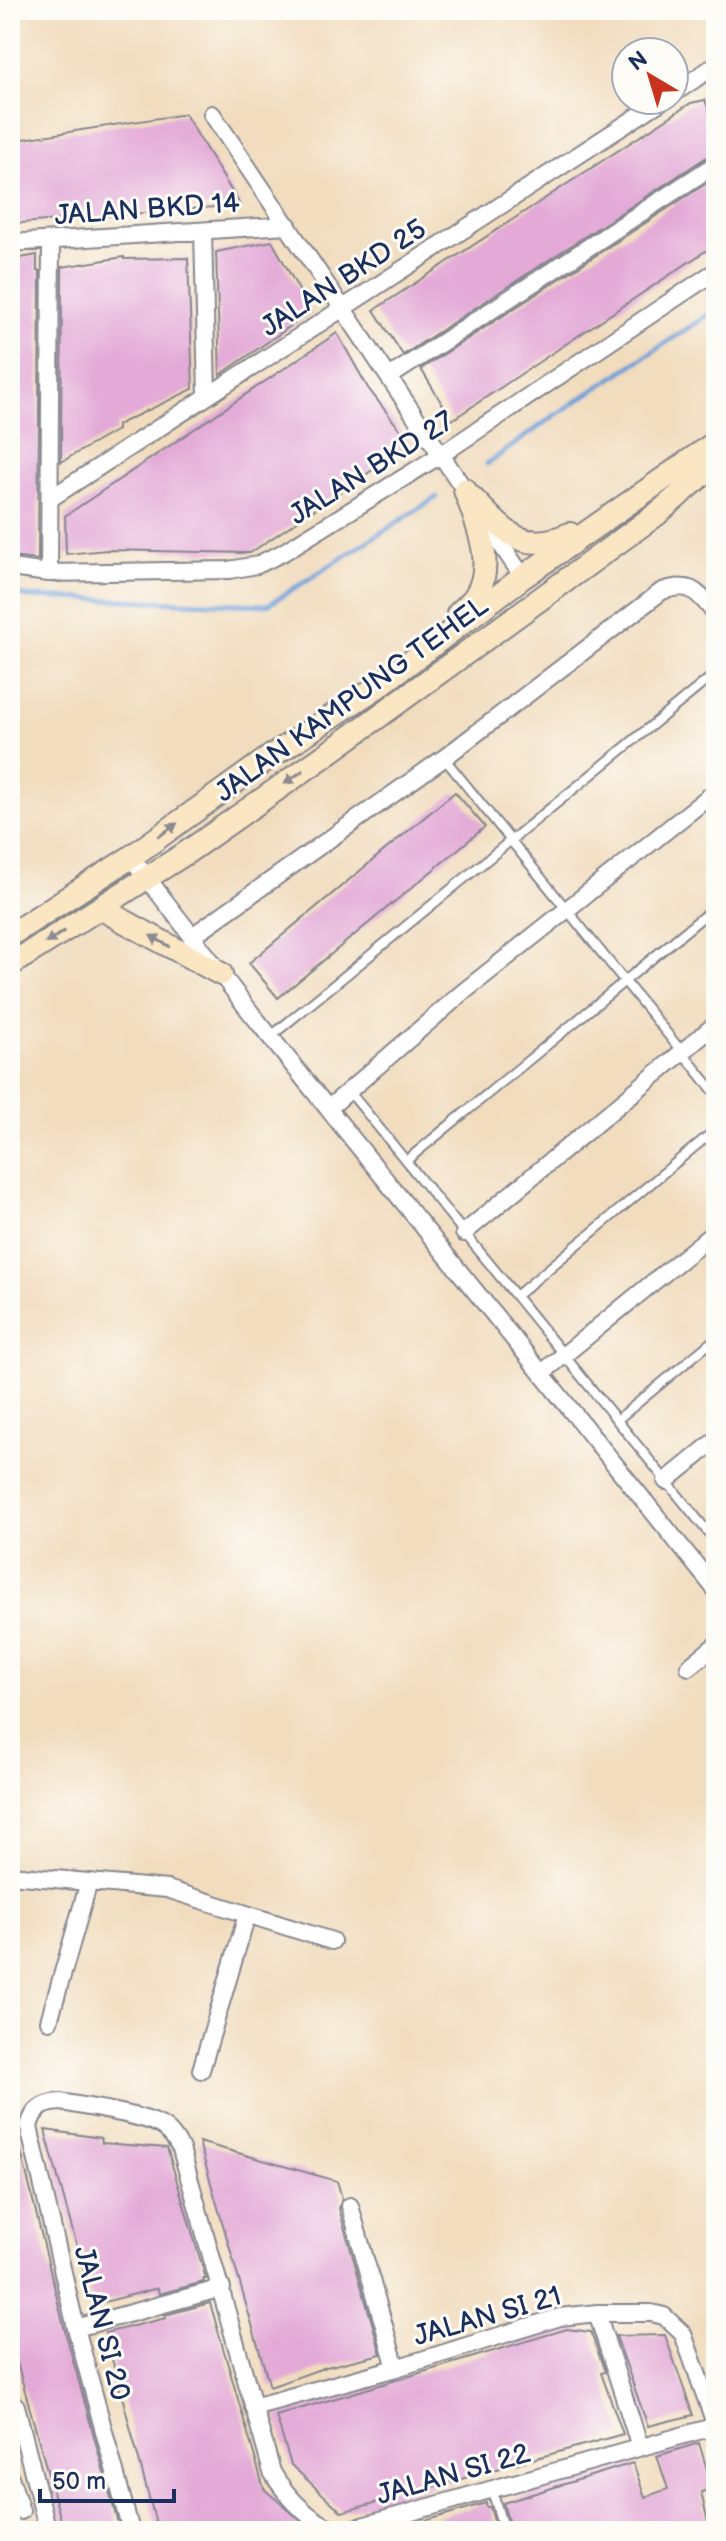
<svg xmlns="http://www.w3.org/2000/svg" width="726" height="2541" font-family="'Balsamiq Sans',sans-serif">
<rect width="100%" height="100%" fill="#fdfcf7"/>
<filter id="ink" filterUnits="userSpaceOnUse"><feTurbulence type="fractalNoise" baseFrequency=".0125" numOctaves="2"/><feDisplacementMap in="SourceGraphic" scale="16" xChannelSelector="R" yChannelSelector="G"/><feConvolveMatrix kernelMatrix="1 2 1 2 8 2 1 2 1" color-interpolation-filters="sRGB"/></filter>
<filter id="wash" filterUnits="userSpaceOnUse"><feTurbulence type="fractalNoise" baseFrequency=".006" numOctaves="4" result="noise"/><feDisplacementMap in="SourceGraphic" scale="32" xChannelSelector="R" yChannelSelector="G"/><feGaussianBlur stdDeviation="1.8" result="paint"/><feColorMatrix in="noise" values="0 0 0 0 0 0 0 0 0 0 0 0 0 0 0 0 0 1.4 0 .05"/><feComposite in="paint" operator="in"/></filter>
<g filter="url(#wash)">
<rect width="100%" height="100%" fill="#f1dcbd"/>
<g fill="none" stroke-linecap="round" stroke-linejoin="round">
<path stroke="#6d9ed8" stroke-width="5" d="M487,464L554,416L716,310
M10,594L32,597L268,605L437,497"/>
</g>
<g id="blocks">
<path fill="#e3a9d7" d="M705,100L716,126V153L710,155L403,355L374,310L691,103Z
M185,114L240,205L10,224V141Z
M716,177V244L452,420L421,369Z
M272,241L311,312L220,375L216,252Z
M37,255V271H40L38,560L10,557V260Z
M124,257V259L188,258L193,389L117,425V430L61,462L62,267Z
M337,333L368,388L411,444L250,553L107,550L66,554L65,516Z
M455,792L485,827L278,998L249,963Z
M10,2127H15L65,2331L120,2531H64L11,2341Z
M45,2130L101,2138L102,2143L167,2148L206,2279H203L204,2282L159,2294L158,2288L93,2305Z
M199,2142L337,2181L342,2198L339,2209L381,2354L326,2367L270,2387Z
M210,2303L264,2489L313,2531H158L105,2333L166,2318L165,2315Z
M567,2329L591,2332L605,2372L601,2373L623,2434L342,2512L291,2465L276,2416Z
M665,2335L693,2415L648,2426L616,2336Z
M699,2443L713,2489L701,2492L710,2531H511L503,2503L633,2463L645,2497L668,2489L657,2456Z
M486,2503L487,2507H490L497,2531H404V2527Z"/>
</g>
</g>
<g filter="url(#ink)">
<use href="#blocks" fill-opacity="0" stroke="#86868e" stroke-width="2"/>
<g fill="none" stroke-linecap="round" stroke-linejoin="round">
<defs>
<path id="service" d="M444,758L716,1094
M270,1037L716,673
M349,1091L716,1542
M406,1161L716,906
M516,1296L716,1129
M617,1420L716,1338
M492,2490L504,2531"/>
<path id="minor" d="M674,93L716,65
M212,114L470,498
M203,231L207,396
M10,243L288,225
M389,377L716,164
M51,498L663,100
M485,521L523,577
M10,568L49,573L229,570L257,565L282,553L442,454L716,271
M49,573L51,241
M131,857L251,1013L716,1590
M191,937L444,758L662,591C692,581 697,592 716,614
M329,1108L462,993L716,791
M464,1233L716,1024
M542,1373L716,1231
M666,1481L716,1440
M689,1667L716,1645
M10,1875L167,1889L332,1941
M49,2021L89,1882
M201,2070L247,1915
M350,2206L396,2368
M597,2313L640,2447
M76,2328L222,2288
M16,2406L48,2531
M253,2407L396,2368L560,2317L597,2313H651L664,2316L683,2334L716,2426
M10,2477L21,2511
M131,2531L76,2328L29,2127C33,2109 43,2103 61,2102C86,2107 140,2114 160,2125C170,2130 176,2140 181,2149L272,2472C286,2496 318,2533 348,2530L716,2426"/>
<path id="secondary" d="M471,497C505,531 520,555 570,534
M458,614C464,608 472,602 476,595C496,563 476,522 465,490
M100,908L221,974
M10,935L131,857L267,759L380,685L523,577L716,442
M10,965L186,853L327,754L657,514L716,463"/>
</defs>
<use href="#service" stroke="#86868e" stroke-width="12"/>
<use href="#minor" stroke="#86868e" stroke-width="20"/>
<use href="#secondary" stroke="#86868e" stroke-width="26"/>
<use href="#service" stroke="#fff" stroke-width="8"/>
<use href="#minor" stroke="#fff" stroke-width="16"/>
<use href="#secondary" stroke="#fbe6c3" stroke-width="22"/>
</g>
<defs><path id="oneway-solid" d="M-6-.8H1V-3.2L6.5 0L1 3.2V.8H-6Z" transform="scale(2)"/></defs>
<g fill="#8b8a90">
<use href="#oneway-solid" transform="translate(294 777) rotate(145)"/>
<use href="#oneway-solid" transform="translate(168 830) rotate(-36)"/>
<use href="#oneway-solid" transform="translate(55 937) rotate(148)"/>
<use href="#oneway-solid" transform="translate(160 941) rotate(-151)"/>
</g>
</g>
<g text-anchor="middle" stroke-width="6" stroke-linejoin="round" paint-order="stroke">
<g font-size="28" fill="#1b2f5e" stroke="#fdfcf7">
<text transform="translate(147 208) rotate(-4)" y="10">JALAN BKD 14</text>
<text transform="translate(343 277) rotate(-33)" y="10">JALAN BKD 25</text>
<text transform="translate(371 467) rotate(-32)" y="10">JALAN BKD 27</text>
<text transform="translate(351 698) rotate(-36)" y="10">JALAN KAMPUNG TEHEL</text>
<text transform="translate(487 2315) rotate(-16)" y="10">JALAN SI 21</text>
<text transform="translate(103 2323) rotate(76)" y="10">JALAN SI 20</text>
<text transform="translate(453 2473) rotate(-16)" y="10">JALAN SI 22</text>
</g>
</g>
<rect width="726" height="2541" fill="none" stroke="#fdfcf7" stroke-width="40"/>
<g transform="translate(650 76) rotate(322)"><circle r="38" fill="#fdfcf7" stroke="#a3aaba" stroke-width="2"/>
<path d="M0-6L14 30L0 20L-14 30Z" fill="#c8321e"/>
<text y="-12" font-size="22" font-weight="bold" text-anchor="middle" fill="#1b2f5e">N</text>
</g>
<path d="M40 2489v12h134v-12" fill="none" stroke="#1b2f5e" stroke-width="4"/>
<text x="52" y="2489" font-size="24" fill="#1b2f5e" stroke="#fdfcf7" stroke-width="6" paint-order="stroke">50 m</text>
</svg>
